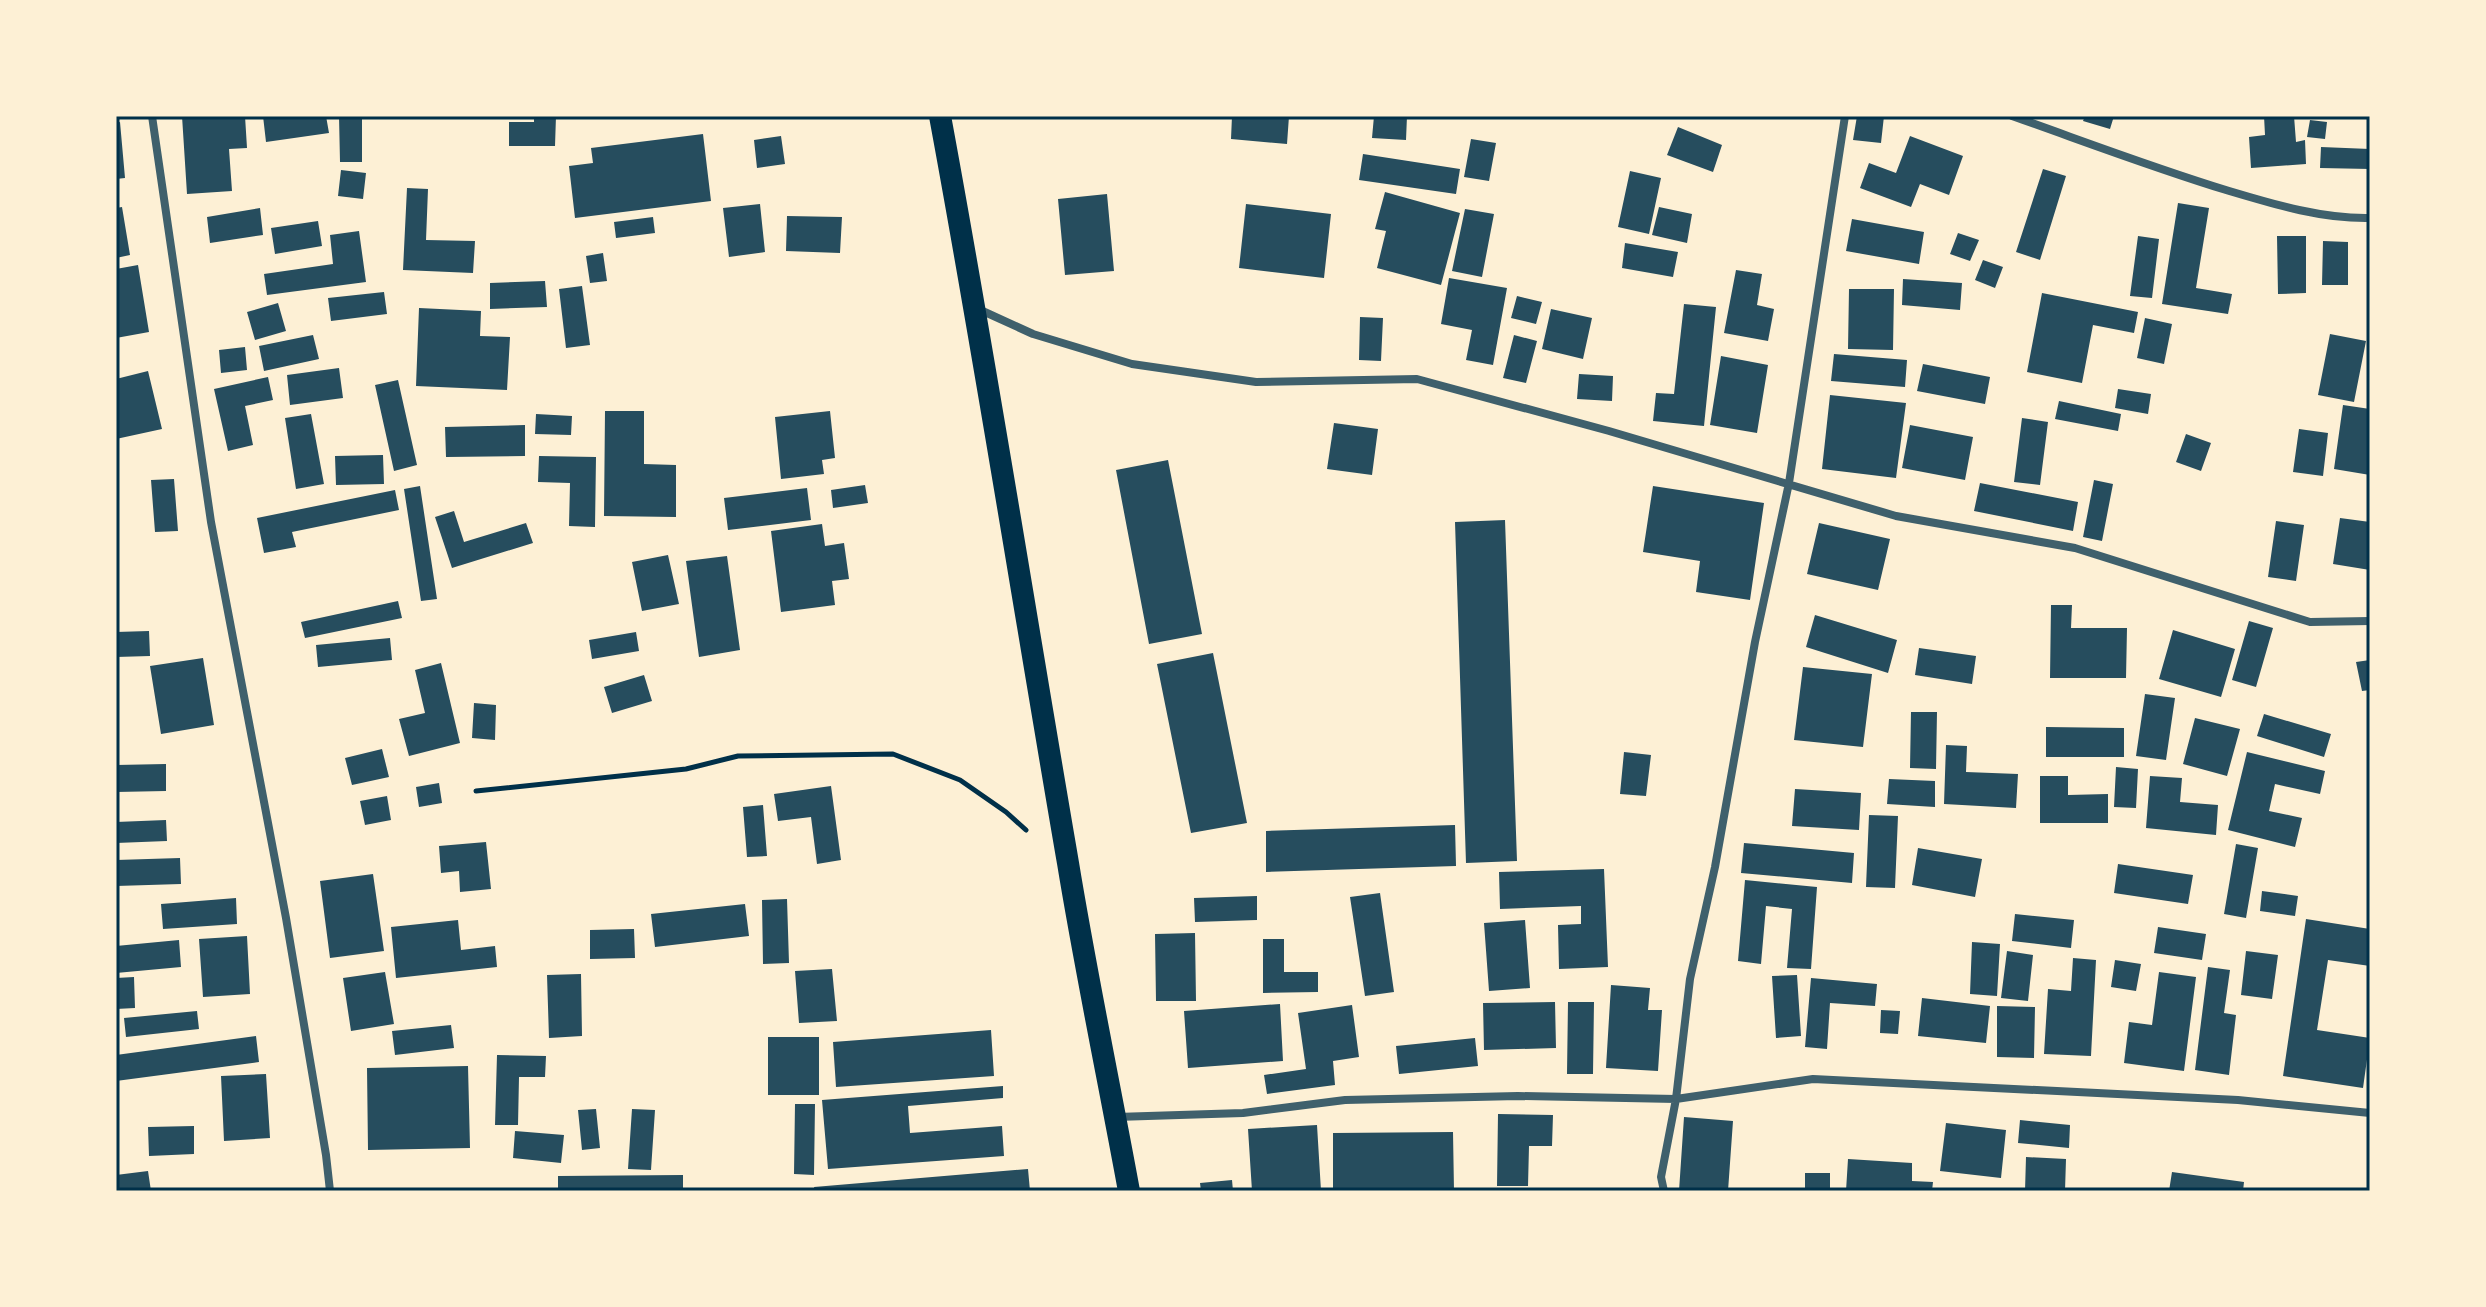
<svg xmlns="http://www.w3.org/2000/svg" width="2486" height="1307" font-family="'Titillium Web',sans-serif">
<rect width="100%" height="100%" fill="#fdf0d5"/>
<path fill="#264d5e" d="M182,116H245L247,148L229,149L232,191L187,194Z
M263,116H326L329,133L266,142Z
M339,116H362V162H340Z
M534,116H556L555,146H509V122H534Z
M1232,116H1289L1287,144L1231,139Z
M1374,116H1407L1406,140L1372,138Z
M1857,116H1884L1881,143L1853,140Z
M2085,116H2114L2110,129L2083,121Z
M2264,116H2294L2296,142L2305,140L2306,164L2251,168L2249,137L2265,135Z
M2310,120L2327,122L2325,139L2307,137Z
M120,122L125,178L116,179V123Z
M1678,127L1722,145L1713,172L1667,155Z
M703,134L711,201L575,218L569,166L593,163L591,148Z
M781,136L785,164L757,168L754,140Z
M1910,136L1963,156L1949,195L1920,184L1911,207L1860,188L1869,163L1896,173Z
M1471,139L1496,143L1489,181L1464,177Z
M2321,147L2370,149V169L2320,168Z
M1363,154L1460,169L1456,194L1359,180Z
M2043,169L2066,176L2040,260L2016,252Z
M341,170L366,173L363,199L338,196Z
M1630,171L1661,178L1649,234L1618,227Z
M407,188L428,189L426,240L475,241L473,273L403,270Z
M1385,192L1460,213L1441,285L1377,268L1386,231L1375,229Z
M1107,194L1114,271L1065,275L1058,199Z
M2178,203L2209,208L2196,288L2232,294L2228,314L2162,304Z
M760,204L765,252L729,257L723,208Z
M1246,204L1331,214L1324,278L1239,268Z
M122,207L130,255L116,258V208Z
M1659,207L1692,214L1687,243L1652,235Z
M260,208L263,235L210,243L207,217Z
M1465,209L1494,214L1482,277L1452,271Z
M787,216L842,217L840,253L786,251Z
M653,217L655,233L616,238L614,222Z
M1852,219L1924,232L1919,264L1846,251Z
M318,221L322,246L275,254L271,228Z
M359,231L366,282L267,295L264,274L333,264L330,235Z
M1958,233L1979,240L1970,261L1950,254Z
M2138,236L2159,239L2152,298L2130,296Z
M2277,236H2306V293L2278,294Z
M2323,241L2348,242V285H2322Z
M1625,243L1678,252L1673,277L1622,268Z
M603,253L607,281L590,283L586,256Z
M1983,260L2003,267L1995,288L1975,280Z
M138,265L149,332L116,338V269Z
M1736,270L1762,274L1757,305L1774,309L1768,341L1724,333Z
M1449,278L1507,288L1493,365L1466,360L1472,330L1441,324Z
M1903,279L1962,283L1960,310L1902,305Z
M545,281L547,307L490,309V283Z
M582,286L590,345L566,348L559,289Z
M1849,289H1894L1893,350L1848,349Z
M384,292L387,314L331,321L328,298Z
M2042,293L2138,312L2134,333L2093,325L2082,383L2027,372Z
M1517,296L1542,302L1536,324L1511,318Z
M278,303L286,331L255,340L247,312Z
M1684,304L1716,307L1704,426L1653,421L1656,393L1674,394Z
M419,308L481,311L480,336L510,337L507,390L416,386Z
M1551,309L1592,318L1583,359L1542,349Z
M1360,317L1383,318L1381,361L1359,360Z
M2145,318L2172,324L2164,364L2137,358Z
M2330,334L2366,341L2354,402L2318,395Z
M313,335L319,359L264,371L259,346Z
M1514,335L1537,341L1526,383L1503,378Z
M245,347L247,370L221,373L219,350Z
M1834,354L1907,360L1905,387L1831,381Z
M1721,356L1768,365L1757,433L1710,425Z
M1923,364L1990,377L1985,404L1917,391Z
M339,368L343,398L290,405L287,375Z
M148,371L162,429L116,439V379Z
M1579,374L1613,376L1612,401L1577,399Z
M268,377L273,400L245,406L253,445L228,451L214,389Z
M398,380L417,465L394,471L375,385Z
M2118,389L2151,394L2148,414L2115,408Z
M1830,395L1906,403L1896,478L1822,469Z
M2059,401L2121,414L2118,431L2055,419Z
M2343,405L2370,409V475L2334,469Z
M605,411H644V464L676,465V517L604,516Z
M830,411L835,458L822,460L824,474L781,479L775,417Z
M311,414L324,484L296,489L285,418Z
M536,414L572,416L571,435L535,434Z
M2022,418L2048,422L2040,485L2014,482Z
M1334,423L1378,429L1372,475L1327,469Z
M525,425V456L446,457L445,427Z
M1910,425L1973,437L1965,480L1902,468Z
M2299,429L2328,433L2323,476L2293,472Z
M2186,434L2211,443L2201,471L2176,462Z
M383,455L384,484L336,485L335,456Z
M539,456L596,457L595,527L569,526L570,483L538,482Z
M1168,460L1202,634L1149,644L1116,470Z
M174,479L178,531L155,532L151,480Z
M2094,480L2113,484L2102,541L2083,537Z
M1980,483L2078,502L2073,531L1974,511Z
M865,485L868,503L833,508L831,490Z
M420,486L437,599L421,601L404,489Z
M1653,486L1764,503L1750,600L1696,592L1700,561L1643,552Z
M807,488L811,520L728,530L724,498Z
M395,490L399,510L292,532L296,547L264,553L257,518Z
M454,511L464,542L526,523L533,543L452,568L435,517Z
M2340,518L2370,522V570L2333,564Z
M1505,520L1517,861L1466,863L1455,522Z
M2276,521L2304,525L2296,581L2268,577Z
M1819,523L1890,539L1878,590L1807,574Z
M822,524L825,546L844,543L849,579L832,581L835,605L781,612L771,531Z
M668,555L679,604L642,611L632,562Z
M727,556L740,650L699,657L686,561Z
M398,601L402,618L305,638L301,622Z
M2051,605H2072L2071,628H2127L2126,678H2050Z
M1815,615L1897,640L1888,673L1806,647Z
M2249,621L2273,628L2256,687L2232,680Z
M2173,630L2235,649L2221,697L2159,679Z
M149,631L150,656L116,657V632Z
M636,632L639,651L592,659L589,640Z
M390,638L392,660L318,667L316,645Z
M1919,648L1976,656L1972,684L1915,675Z
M1213,653L1247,823L1191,833L1157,664Z
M203,658L214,725L161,734L150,666Z
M2370,660V690L2362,691L2356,662Z
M441,663L460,743L409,756L399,719L425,713L415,670Z
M1803,667L1872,674L1863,747L1794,740Z
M644,675L652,701L612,713L604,687Z
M2145,694L2175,698L2166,760L2136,756Z
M474,703L496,705L495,740L472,738Z
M1911,712H1937L1936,769L1910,768Z
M2264,714L2331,734L2324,757L2257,736Z
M2195,718L2240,729L2227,776L2183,764Z
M2046,727L2124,728V757H2046Z
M1946,745L1967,746L1966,772L2018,774L2016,808L1944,804Z
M382,749L389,777L352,785L345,758Z
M1624,752L1651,755L1646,796L1620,794Z
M2247,752L2325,771L2320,794L2275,784L2269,811L2302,818L2295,847L2228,830Z
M166,764V791L116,792V765Z
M2116,767L2138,769L2136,808L2114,807Z
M2040,776H2068V795L2108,794V823H2040Z
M2150,776L2182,778L2180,802L2218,805L2216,835L2146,828Z
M1889,779L1935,781V807L1887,804Z
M439,783L442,803L419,807L416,787Z
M831,786L841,860L817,864L811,817L778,821L774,794Z
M1795,789L1861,793L1859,830L1792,826Z
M387,796L391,820L365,825L360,801Z
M763,805L767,856L747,857L743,807Z
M1869,815L1898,816L1895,888L1866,887Z
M166,820L167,841L116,843V822Z
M1455,825L1456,866L1266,872V831Z
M486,842L491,889L460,892L459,871L441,873L439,846Z
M1744,843L1854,853L1852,883L1741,873Z
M2236,844L2258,848L2246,918L2224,914Z
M1918,848L1982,859L1975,897L1912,885Z
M180,858L181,884L116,886V860Z
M2118,864L2193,875L2188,904L2114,893Z
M1604,869L1608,967L1559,969L1558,925L1581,924V906L1500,909L1499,872Z
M373,874L384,951L330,958L320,881Z
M1745,880L1817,887L1811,969L1787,968L1792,909L1766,906L1761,964L1738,961Z
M2262,891L2298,896L2295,916L2260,911Z
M1380,893L1394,992L1365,996L1350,897Z
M1257,896V920L1195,922L1194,898Z
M236,898L237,924L163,929L161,904Z
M787,899L789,963L763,964L762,900Z
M745,904L749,936L655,947L651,914Z
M2015,914L2074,920L2071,948L2012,941Z
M2306,919L2370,929V966L2328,960L2317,1030L2370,1038L2363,1088L2283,1076Z
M458,920L461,950L495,946L497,967L396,978L391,927Z
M1525,920L1530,988L1489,991L1484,923Z
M2158,927L2206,934L2202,960L2154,953Z
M634,929L635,958L590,959V930Z
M1195,933L1196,1001H1156L1155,934Z
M247,936L250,994L203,997L199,939Z
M1263,939H1284V972H1318V992L1263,993Z
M179,940L181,967L116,973V946Z
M1972,942L2000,944L1997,996L1970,994Z
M2007,951L2033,955L2028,1001L2001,998Z
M2246,951L2278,955L2272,999L2241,995Z
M2073,958L2096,960L2091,1056L2044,1054L2048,989L2071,991Z
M2115,960L2141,964L2136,991L2111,987Z
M2208,967L2230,970L2224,1013L2236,1015L2229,1075L2195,1070Z
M832,969L837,1021L799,1023L795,971Z
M385,972L394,1024L351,1031L343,978Z
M2159,972L2196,977L2184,1071L2124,1063L2129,1022L2152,1025Z
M581,974L582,1036L549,1038L547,975Z
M1797,975L1801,1036L1776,1038L1772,976Z
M134,977L135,1008L116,1009V978Z
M1811,978L1877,984L1875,1006L1830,1003L1827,1049L1805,1047Z
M1611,985L1650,988L1648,1010H1662L1658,1071L1606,1068Z
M1922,998L1990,1006L1986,1043L1918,1036Z
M1555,1002L1556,1048L1484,1050L1483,1003Z
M1568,1002H1594L1593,1074H1567Z
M1280,1004L1283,1061L1188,1068L1184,1011Z
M1352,1005L1359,1057L1333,1061L1335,1085L1267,1094L1264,1075L1306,1069L1298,1013Z
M1997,1006L2035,1007L2034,1058L1997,1057Z
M1881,1010L1900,1011L1898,1034L1880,1033Z
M197,1011L199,1029L126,1037L124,1018Z
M451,1025L454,1048L395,1055L392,1031Z
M991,1030L994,1076L836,1087L833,1042Z
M256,1036L259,1062L116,1081V1055Z
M768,1037H819V1095H768Z
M1475,1038L1478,1066L1399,1074L1396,1046Z
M497,1055L546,1056L545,1077H519L518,1125H495Z
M468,1066L470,1148L368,1150L367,1068Z
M266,1074L270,1138L224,1141L221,1076Z
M1003,1086V1098L908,1106L910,1133L1002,1126L1004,1156L828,1169L822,1100Z
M795,1104H815L814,1175L794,1174Z
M596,1109L600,1148L582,1150L578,1110Z
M632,1109L655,1110L651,1170L628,1169Z
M1498,1114L1553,1115L1552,1146H1529L1528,1186H1497Z
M1684,1117L1733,1121L1728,1191H1679Z
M2020,1120L2070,1125L2069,1148L2018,1143Z
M1946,1123L2006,1130L2001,1178L1940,1171Z
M1317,1125L1321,1191H1252L1248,1129Z
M194,1126V1154L149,1156L148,1127Z
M515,1131L564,1135L561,1163L513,1158Z
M1453,1132L1454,1191H1333V1133Z
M2026,1157L2066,1159L2065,1191H2025Z
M1848,1159L1912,1163V1181L1933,1182L1932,1191H1846Z
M1028,1169L1030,1191H815L814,1187Z
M148,1171L151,1191H116V1175Z
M2172,1172L2244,1182L2243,1191H2169Z
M1805,1173H1830V1191H1805Z
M683,1175V1191H558V1176Z
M1232,1180L1233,1191H1201L1200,1183Z"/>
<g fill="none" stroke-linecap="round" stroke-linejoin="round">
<path stroke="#003049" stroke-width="5" d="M476,791L686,769L738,756L893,754L960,780L1006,812L1026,830"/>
<path stroke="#3f606c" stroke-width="8" d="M152,116L211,522L286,918L326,1155L330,1191
M2012,116C2083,141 2154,168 2226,190C2273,204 2321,219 2370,218
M976,308L1033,334L1132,364L1256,382L1417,379L1609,431L1896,516L2075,548L2310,622L2370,621
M1116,1117L1243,1113L1345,1100L1518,1096L1676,1099L1813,1079L2238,1100L2370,1113
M1664,1191L1661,1177L1676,1099L1690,979L1715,867L1755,642L1789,483L1845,116"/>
<path stroke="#003049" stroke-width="22" d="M940,116C986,364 1025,614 1068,863C1086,973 1109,1082 1129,1191"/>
</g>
<rect width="2486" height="1307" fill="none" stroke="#fdf0d5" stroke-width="236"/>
<rect x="118" y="118" width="2250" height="1071" fill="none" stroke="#003049" stroke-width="3"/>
</svg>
